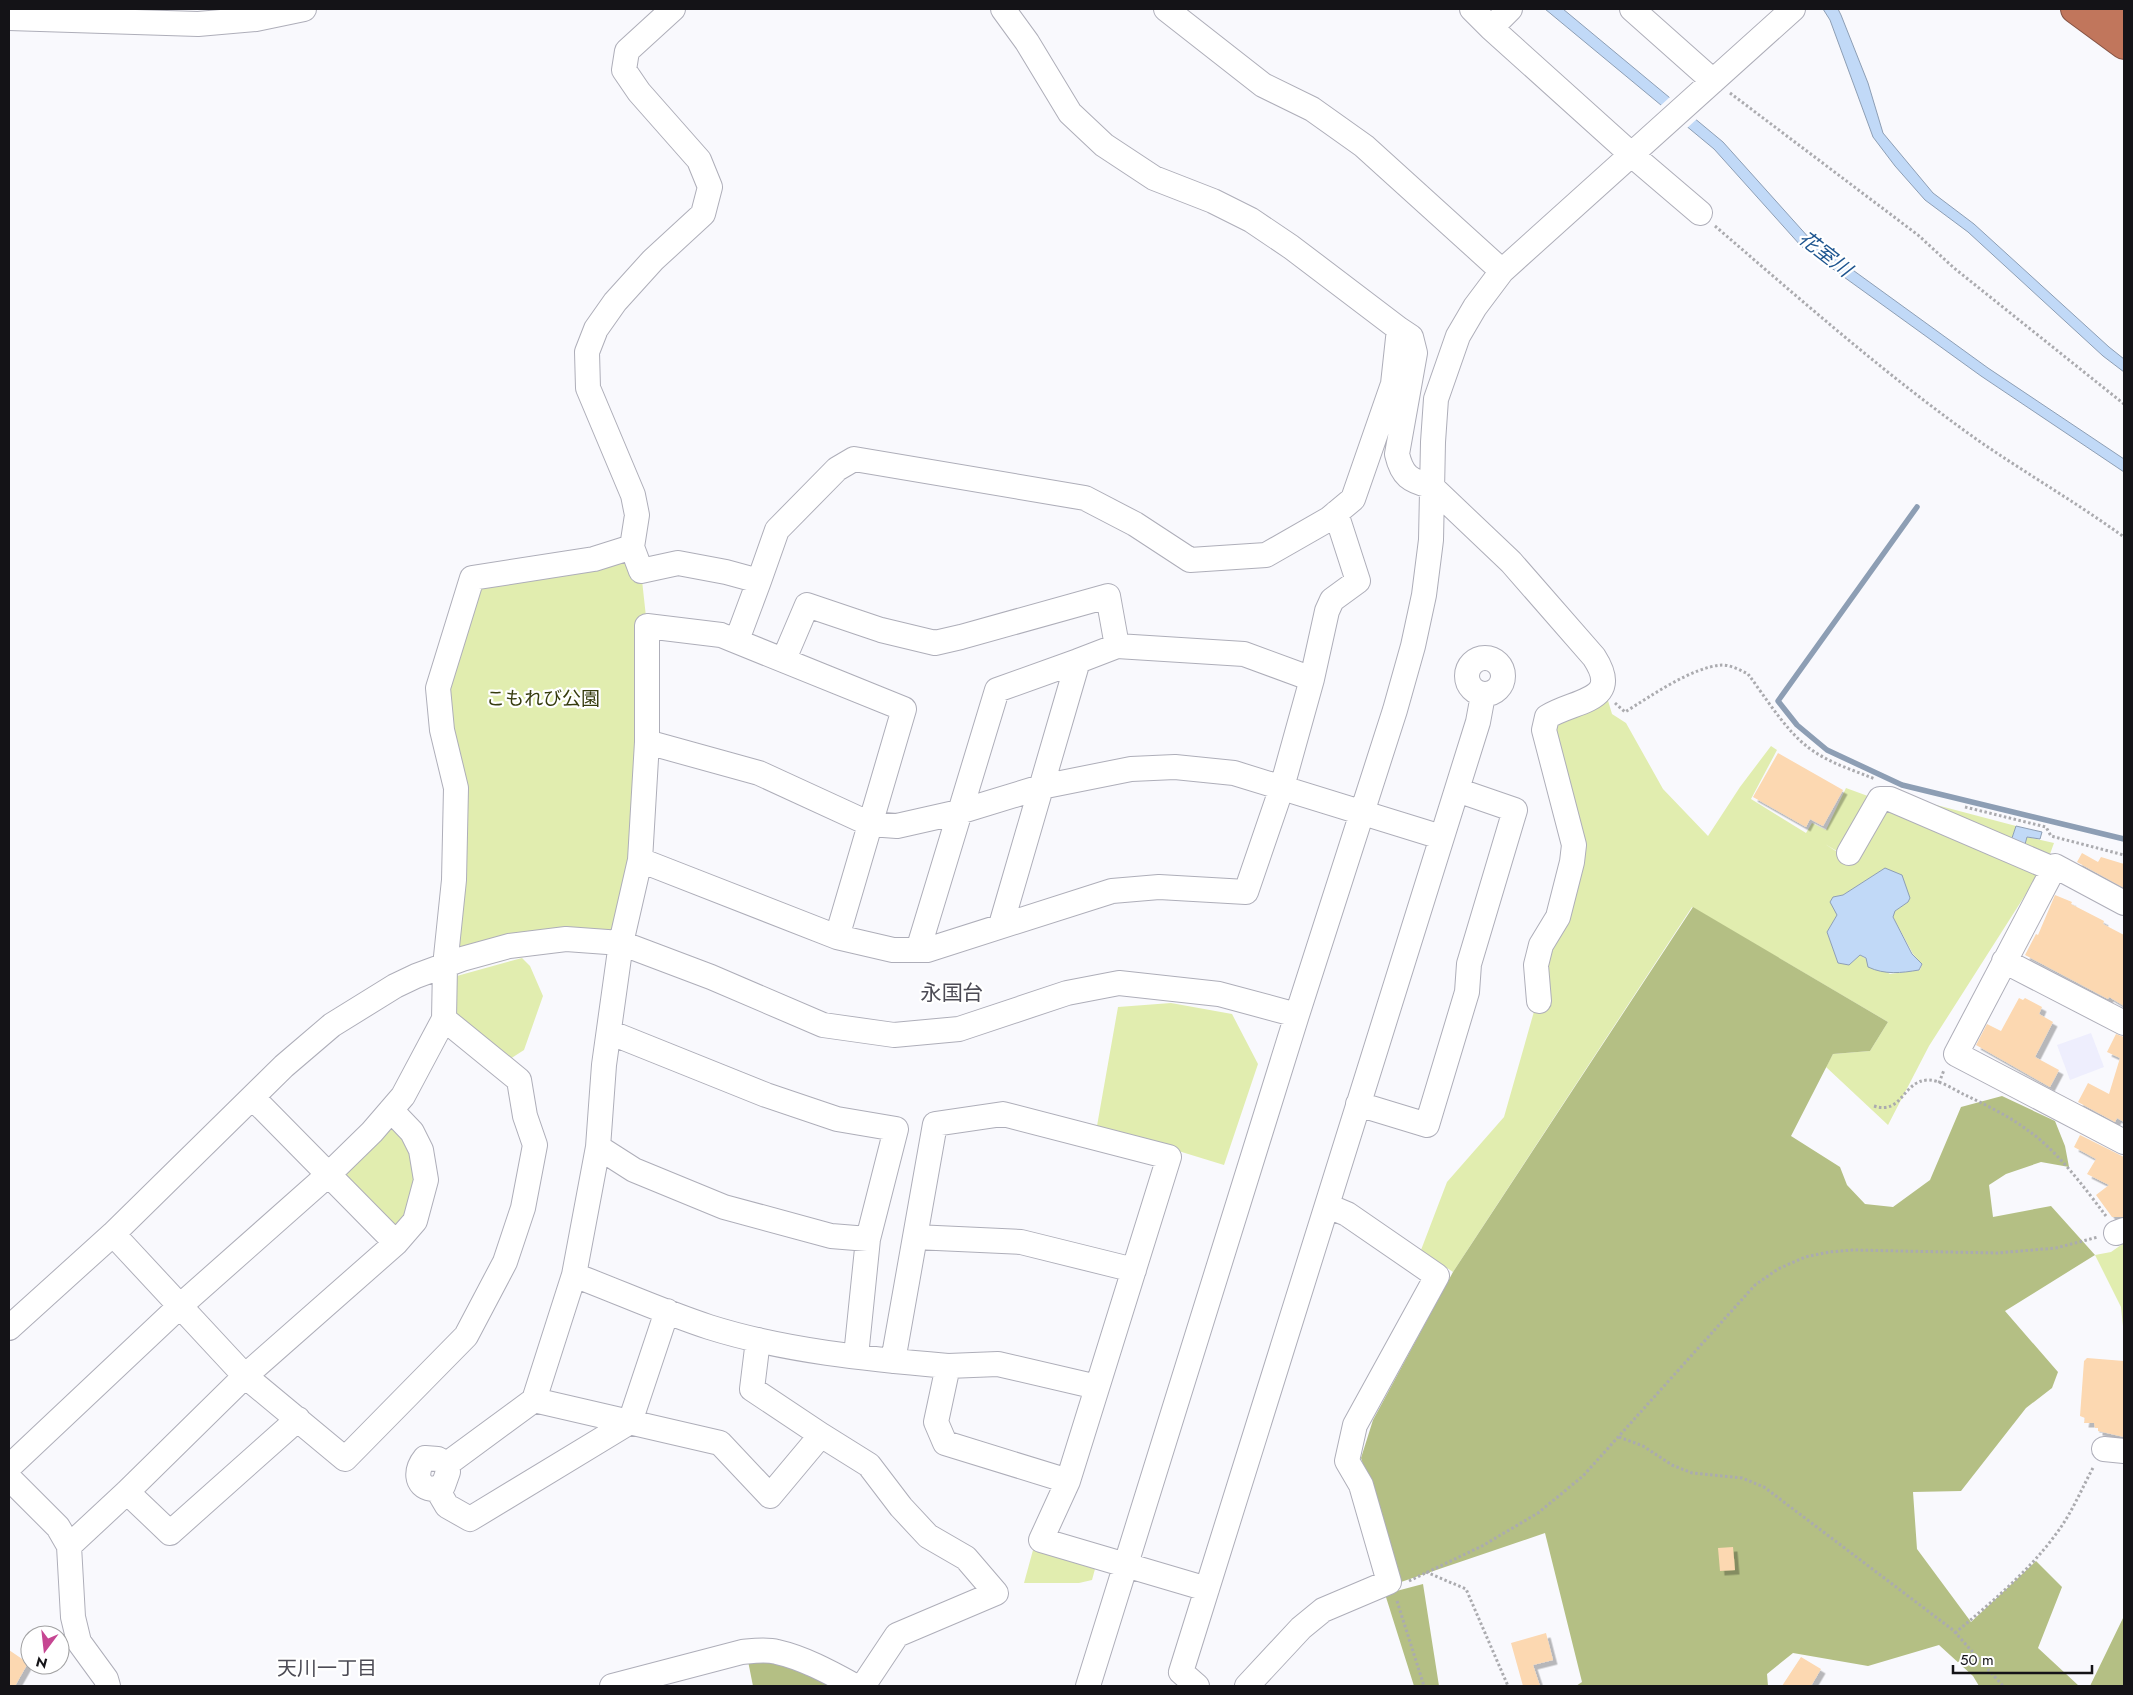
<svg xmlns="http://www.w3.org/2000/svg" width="2133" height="1695" font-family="Jost,'Noto Sans JP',sans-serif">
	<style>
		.built { fill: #eeeefd }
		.green { fill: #e1edaf; fill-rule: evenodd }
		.forest { fill: #b4bf84 }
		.water { fill: #c1d9f7; stroke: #8d9eb4 }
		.pier { fill: #f9f9fd }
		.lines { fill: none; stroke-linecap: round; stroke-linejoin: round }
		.stream { stroke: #8d9eb4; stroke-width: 5.5 }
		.building { fill: #fcd8b1; filter: url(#shadow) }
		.minor-casing { stroke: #aeaeb9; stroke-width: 26 }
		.highway-casing { stroke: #845344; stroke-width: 30 }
		.path { stroke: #ababaf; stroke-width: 3; stroke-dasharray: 2.5 2.5; stroke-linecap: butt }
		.minor { stroke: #fff; stroke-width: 24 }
		.highway { stroke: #c1765c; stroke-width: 28 }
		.labels { text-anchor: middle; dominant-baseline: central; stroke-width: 4.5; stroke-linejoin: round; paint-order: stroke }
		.park-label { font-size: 19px; fill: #363c0e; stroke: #fff }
		.water-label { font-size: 20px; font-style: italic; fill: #1f5690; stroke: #fff }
		.neighbourhood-label { font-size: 20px; fill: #4c4b55; stroke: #fff }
		.quarter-label { font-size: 21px; fill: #4c4b55; stroke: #fff }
	</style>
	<defs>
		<filter id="shadow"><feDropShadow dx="4.5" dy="4.5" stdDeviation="0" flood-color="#0004"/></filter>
	</defs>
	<rect width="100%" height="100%" fill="#f9f9fd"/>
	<!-- built -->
	<path class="built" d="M2091,1033L2104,1067L2070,1080L2057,1045Z"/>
	<!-- green -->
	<path class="green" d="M632,547L641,571L647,626V742L621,943L445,966L454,880L438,688L472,578Z
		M1604,687L1612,714L1626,723L1663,789L1708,836L1740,787L1771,746L1777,750L1751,799L1806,833L1812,823L1826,830L1846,788L1876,799L1845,856L1825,844L1851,861L1881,812L1891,808L2038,875L1929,1046L1888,1125L1826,1067L1833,1054L1870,1051L1888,1022L1692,907L1453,1272L1421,1250L1447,1182L1504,1117L1535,1008L1538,971L1577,846L1548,726ZM1885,868L1908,902L1895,911L1893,917L1913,954L1922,964L1920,970L1890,974L1860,955L1849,965L1838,963L1827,932L1837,915L1833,897L1843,895Z
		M1925,802L2016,826L2011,841Z
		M2027,837L2054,843L2050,854L2039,855L2024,848Z
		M522,958L530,966L543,996L524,1050L510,1059L450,1016L446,979Z
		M1171,1003L1232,1014L1258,1064L1224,1165L1097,1126L1118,1007Z
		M391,1110L426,1180L396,1243L329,1174Z
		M2124,1243V1336L2121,1307L2095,1255L2111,1252Z
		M1033,1550L1095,1569L1092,1580L1079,1583H1024Z"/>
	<!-- forest -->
	<path class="forest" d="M1693,907L1888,1022L1870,1051L1833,1054L1791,1136L1840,1167L1847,1185L1865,1204L1893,1207L1930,1180L1961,1107L2002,1096L2055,1121L2065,1146L2069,1167L2041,1162L2006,1174L1989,1185L1993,1217L2051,1206L2095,1255L2005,1311L2058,1372L2052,1388L2026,1408L1961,1491L1913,1492L1917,1549L1971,1622L2036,1561L2062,1587L2038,1648L2079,1686H1979L1973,1676L1939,1645L1868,1666L1793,1653L1767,1674L1768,1686H1576L1582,1682L1545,1533L1401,1582L1361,1458L1373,1420L1453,1272Z
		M1423,1584L1439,1686H1414L1385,1594Z
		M2124,1616V1686H2090Z
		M759,1655L841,1686H753L747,1656Z"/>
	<!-- water -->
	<path class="water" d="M1545,9H1563L1723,142L1810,239L1988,368L2124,459V472L1981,376L1801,246L1714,149Z
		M1823,9H1838L1841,15L1868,83L1883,133L1933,193L1974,224L2109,347L2124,359V372L2103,356L1968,232L1925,200L1895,166L1873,137L1830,20Z
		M2016,826L2042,832L2040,839L2027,837L2024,848L2011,841Z
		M1885,868L1902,875L1910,898L1908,902L1895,911L1893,917L1912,954L1922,964L1919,970C1901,973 1885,975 1868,967L1866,958L1860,955L1849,965L1838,963L1827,932L1837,915L1830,902L1833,897L1843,895Z"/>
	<!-- pier -->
	<path class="pier" d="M1671,96L1698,118L1686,129L1659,107Z"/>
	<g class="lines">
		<!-- stream -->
		<path class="stream" d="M1917,507L1778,701L1797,725L1827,750L1902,785L2124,839"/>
	</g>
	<!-- building -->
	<path class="building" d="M1778,753L1843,790L1823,826L1810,819L1806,827L1753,797Z
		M2082,853L2098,862L2101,857L2124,864V888L2077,862Z
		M2055,895L2072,902L2071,904L2104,921L2103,924L2124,935V1006L2109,997L2108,999L2025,955L2036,934L2038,935Z
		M2019,998L2023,1000L2025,998L2042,1007L2039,1014L2053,1022L2035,1057L2059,1070L2050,1087L1976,1045L1987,1024L2001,1031Z
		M2116,1034L2124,1037V1122L2117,1118L2115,1122L2078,1102L2088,1083L2109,1094L2120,1058L2107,1052Z
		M2080,1135L2124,1157V1217H2112L2096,1195L2109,1185L2087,1174L2096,1159L2074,1147Z
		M2087,1358L2124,1361V1437L2098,1431V1428H2095L2094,1423H2084L2085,1418L2080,1416L2084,1361Z
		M1733,1547L1735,1570L1720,1571L1718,1548Z
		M1546,1633L1553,1660L1533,1665L1540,1686H1523L1511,1643Z
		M9,1650L28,1663L15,1686H9Z
		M1801,1657L1821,1669L1811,1686H1782Z"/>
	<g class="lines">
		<!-- minor casing -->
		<g class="minor-casing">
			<path id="minor" d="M673,9L627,51L624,70L639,92L699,160L710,187L703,214L653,260L615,302L596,329L587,352L588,388L633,495L637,515L632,547L641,571L678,563L726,572L759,581L777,530L837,469L854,459L1085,498L1135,524L1190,560L1266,555L1329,519L1353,499L1393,384L1399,329L1291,247L1251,220L1213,201L1154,178L1104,145L1070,113L1027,42L1003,9
				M1166,9L1263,85L1312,109L1364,146L1502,271
				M1472,9L1491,28L1632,155L1700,213
				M1632,9L1713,81
				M9,18L198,24L256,19L304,9
				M1491,28L1510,9
				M1399,329L1411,337L1415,353L1397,454C1402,476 1410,481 1431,486L1511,562L1594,657C1623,702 1576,699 1547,717L1544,730L1574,845L1572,862L1558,917L1541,945L1536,965L1539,1001
				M737,640L759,581
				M1467 676a18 18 0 1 1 36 0a18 18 0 1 1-36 0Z
				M784,659L807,605L881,630L935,643L961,637L1108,596L1117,646
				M1312,679L1327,611L1332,600L1358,581L1336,513
				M647,742L759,773L870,824L897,826L959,812L1041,787L1131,769L1175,767L1234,773L1441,837
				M1849,853L1880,799H1890L2053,869
				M640,860L837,937L893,950H927L1112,891L1159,887L1246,892L1282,787L1312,679L1244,654L1117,646L1078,661L1001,925
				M2124,903L2055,866L1956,1054L2124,1142
				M837,937L904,709L721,635L647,626V742L640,860L621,943L604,1065L598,1147L574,1275L534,1400L720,1443L770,1496L821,1435L869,1465L901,1507L928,1536L966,1558L996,1593L897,1635L863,1686
				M918,950L997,690L1078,661
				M2004,961L2124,1023
				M609,1032L766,1095L837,1119L896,1129L868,1239L856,1356
				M253,1098L396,1243
				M1358,1104L1427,1125L1467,992L1469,964L1515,810L1457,790
				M598,1147L634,1170L724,1207L831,1236L868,1239
				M2116,1233L2124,1230
				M113,1234L245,1376L345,1459L466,1336L505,1262L523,1208L535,1145L525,1116L519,1080L444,1019
				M915,1237L1021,1242L1134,1270
				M574,1275C619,1292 663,1312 709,1327C785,1351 868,1359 948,1366L936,1422L945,1443L1068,1481
				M9,1328L113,1234L284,1066L332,1025L395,986L416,976L462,959L509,946L566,939L621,943L711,977L823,1025L894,1035L959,1029L1067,993L1119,983L1219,994L1297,1015
				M758,1340L752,1389L821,1435
				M893,1361L935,1124L1003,1114L1169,1157L1068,1481L1041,1540L1207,1589
				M948,1366L998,1364L1097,1387
				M2104,1449L2124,1451
				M447,1464L448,1472L443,1486L432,1489C414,1486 416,1469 425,1458L438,1459L447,1464L534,1400
				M9,1467L180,1306L329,1174L372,1132L403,1096L444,1019L445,966L454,880L456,788L442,730L438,688L472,578L594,559L632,547
				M9,1478L58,1527L69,1546L73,1617L79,1642L106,1679L108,1686
				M437,1489L447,1506L470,1519L630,1422L667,1311
				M127,1492L170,1533L298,1419
				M69,1546L127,1492L245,1376L396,1243L415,1221L426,1180L421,1150L412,1132L391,1110
				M612,1686L742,1652C753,1651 766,1649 777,1652C804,1658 831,1673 855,1686
				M1088,1686L1297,1015L1395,710L1413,646L1424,595L1431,540L1433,442L1436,399L1458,336L1475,307L1502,271L1793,9
				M1197,1686L1181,1672L1478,722L1483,695
				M1247,1686L1301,1628L1323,1610L1389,1582L1361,1485L1347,1461L1355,1425L1437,1276L1347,1214L1328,1206"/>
		</g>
		<!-- highway casing -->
		<g class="highway-casing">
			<path id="highway" d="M2075,9L2124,45
				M2114,9L2124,16"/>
		</g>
		<!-- path -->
		<path class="path" d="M1730,93L1918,235L1954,268L2124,404
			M1715,226C1801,300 1887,376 1979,441C2027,474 2077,503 2124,537
			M1615,703L1625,712C1651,696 1692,667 1722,665C1731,665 1740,670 1748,674C1766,698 1786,731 1809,748C1829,763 1853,770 1875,779
			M1965,807L2046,827L2051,836L2124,855
			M1939,1083L1944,1070
			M1874,1106C1903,1115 1902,1081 1928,1080C1940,1080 1953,1089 1963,1094C1984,1104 2007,1115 2026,1129C2056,1149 2084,1187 2106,1216
			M1619,1437L1643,1446L1672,1465L1692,1473L1742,1478L1764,1487L1953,1630L2003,1686
			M1426,1572L1466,1589L1508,1686
			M1409,1581L1482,1546L1538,1513L1583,1476L1755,1285L1778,1269L1805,1257L1829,1252L1853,1250L1997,1253L2056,1248L2098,1237
			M1397,1601L1424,1686
			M1955,1633C1993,1601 2033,1568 2061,1527C2074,1508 2083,1486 2094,1466"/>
		<!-- minor -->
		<use href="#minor" class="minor"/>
		<!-- highway -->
		<use href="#highway" class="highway"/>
	</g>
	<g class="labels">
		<!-- park labels -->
		<g class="park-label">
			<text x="543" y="698">こもれび公園</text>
		</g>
		<!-- water labels -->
		<g class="water-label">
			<text transform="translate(1825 254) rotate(38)">花室川</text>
		</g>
		<!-- neighbourhood labels -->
		<g class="neighbourhood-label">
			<text x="327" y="1668">天川一丁目</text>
		</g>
		<!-- quarter labels -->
		<g class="quarter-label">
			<text x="952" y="993">永国台</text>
		</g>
	</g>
	<!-- border -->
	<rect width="2133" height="1695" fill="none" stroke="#141317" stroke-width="20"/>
	<!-- north arrow -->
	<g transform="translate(45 1650) rotate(195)"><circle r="24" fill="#ffffff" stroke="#a1a1a2"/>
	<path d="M0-4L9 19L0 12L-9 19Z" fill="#c64692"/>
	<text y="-8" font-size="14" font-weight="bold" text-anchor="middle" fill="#141317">N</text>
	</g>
	<!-- scale -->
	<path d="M1953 1665v8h139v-8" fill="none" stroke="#141317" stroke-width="2.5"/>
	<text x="1960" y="1665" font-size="15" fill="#141317" stroke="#ffffff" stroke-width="4" paint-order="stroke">50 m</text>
</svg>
